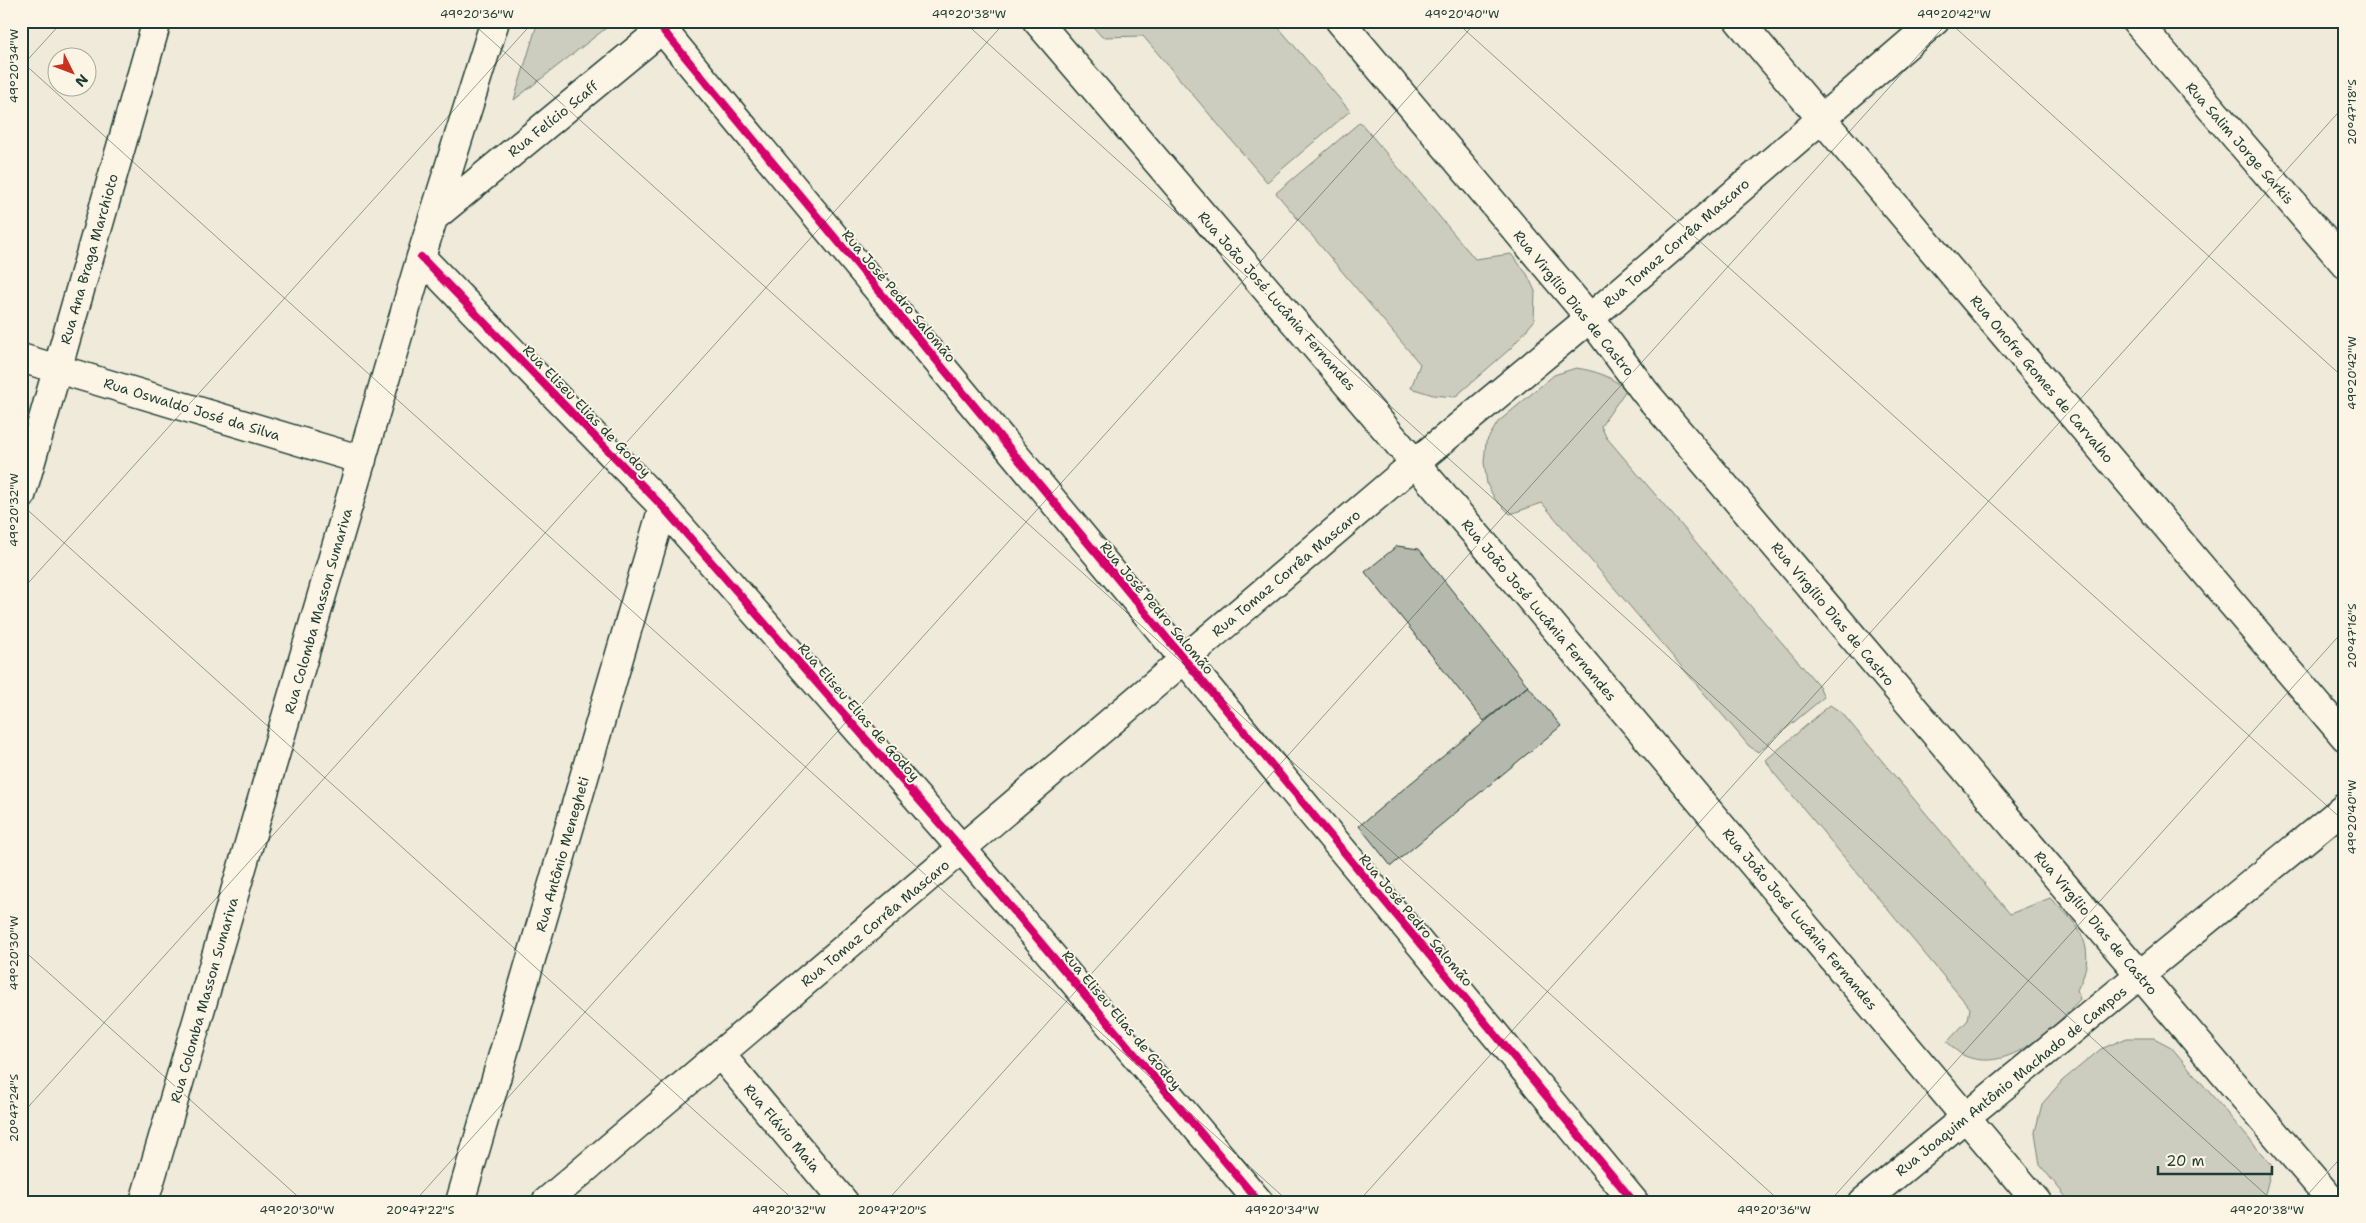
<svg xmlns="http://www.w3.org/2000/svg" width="2366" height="1223" font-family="'Shantell Sans',sans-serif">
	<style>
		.green { fill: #cccdbf; stroke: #76857a }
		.building { fill: #b5b9ad; stroke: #1f3d34 }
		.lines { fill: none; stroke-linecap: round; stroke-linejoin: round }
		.minor-casing { stroke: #1f3d34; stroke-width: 31 }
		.secondary-casing { stroke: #1f3d34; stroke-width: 31 }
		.primary-casing { stroke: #1f3d34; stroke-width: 31 }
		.minor { stroke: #fcf5e5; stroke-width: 28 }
		.secondary { stroke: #fcf5e5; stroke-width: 28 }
		.primary { stroke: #fcf5e5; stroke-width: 28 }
		.cycleway-casing { stroke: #fcf5e5; stroke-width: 11 }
		.cycleway { stroke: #d6006c; stroke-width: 8 }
		.ticks { fill: none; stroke: #1f3d34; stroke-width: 1; stroke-opacity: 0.45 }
		.labels { text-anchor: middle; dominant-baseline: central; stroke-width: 4; stroke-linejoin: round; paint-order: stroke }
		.street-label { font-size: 14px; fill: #1f3d34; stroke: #fcf5e5 }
		.neatline { fill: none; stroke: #1f3d34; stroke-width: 2 }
		.ticks-label { font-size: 12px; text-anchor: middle; fill: #1f3d34 }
	</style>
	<rect width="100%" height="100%" fill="#efeada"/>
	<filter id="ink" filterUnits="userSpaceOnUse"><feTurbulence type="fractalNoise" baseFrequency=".02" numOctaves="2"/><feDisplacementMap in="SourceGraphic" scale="10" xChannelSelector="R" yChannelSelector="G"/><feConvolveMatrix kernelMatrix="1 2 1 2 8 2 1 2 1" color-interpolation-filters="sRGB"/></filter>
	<g filter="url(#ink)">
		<!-- green -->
		<path class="green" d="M538,21H615L514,100Z
			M1088,21H1273L1350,111L1267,182L1143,36L1102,37Z
			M1360,122L1475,259L1511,254L1527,274L1535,291L1534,321L1511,348L1455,397L1433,395L1411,388L1420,364L1276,193Z
			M1576,368C1596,371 1611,376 1626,390L1601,426L1606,437L1819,686L1824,697L1758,752L1749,746L1542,503L1510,514L1495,499L1487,484L1484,462L1486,442L1498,422L1554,375Z
			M1830,705L1842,713L2010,914L2050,898C2081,926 2099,949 2077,990L2080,999C2054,1028 2009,1074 1965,1056C1959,1054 1952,1046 1947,1042L1968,1020L1970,1008L1773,772L1766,760Z
			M2127,1038H2154L2171,1047L2272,1166L2263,1202H2070L2040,1165L2035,1132L2042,1104L2062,1081L2101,1049Z"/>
		<!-- building -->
		<path class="building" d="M1397,546L1419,549L1528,686L1484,721L1365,572Z
			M1528,686L1561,726L1391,866L1359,826Z"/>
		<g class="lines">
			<!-- minor casing -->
			<g class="minor-casing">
				<path id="minor" d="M1739,21L2345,737
					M2136,21L2345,264
					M662,29L1634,1202
					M433,218L672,21
					M421,257L663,507L962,849L1259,1202
					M21,358L362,460
					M21,496L157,21
					M720,1054L844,1202
					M144,1202L421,257L495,21
					M460,1202L663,507
					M546,1202L1415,463
					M1863,1202L1967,1116"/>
			</g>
			<!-- secondary casing -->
			<g class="secondary-casing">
				<path id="secondary" d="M1415,463L1590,318L1935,21
					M1967,1116L2345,807"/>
			</g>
			<!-- primary casing -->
			<g class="primary-casing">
				<path id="primary" d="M1037,21L1485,545L2037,1202
					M1340,21L1590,318L1645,392L2333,1202"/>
			</g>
			<!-- minor -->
			<use href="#minor" class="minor"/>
			<!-- secondary -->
			<use href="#secondary" class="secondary"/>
			<!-- primary -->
			<use href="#primary" class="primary"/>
			<!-- cycleway casing -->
			<g class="cycleway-casing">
				<path id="cycleway" d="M662,29L1634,1202
					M421,257L663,507L962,849L1259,1202"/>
			</g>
			<!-- cycleway -->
			<use href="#cycleway" class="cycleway"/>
		</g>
	</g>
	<!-- ticks -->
	<path class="ticks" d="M470,21L1781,1202M963,21L2274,1202M1455,21L2345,822M1948,21L2345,379M21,61L1289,1202M21,67L63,21M21,504L796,1202M21,591L534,21M21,948L304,1202M21,1115L1006,21M414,1202L1477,21M886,1202L1949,21M1358,1202L2345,105M1829,1202L2345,629M2301,1202L2345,1153"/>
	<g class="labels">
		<!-- street labels -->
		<g class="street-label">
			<text transform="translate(553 119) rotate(-39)">Rua Felício Scaff</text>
			<text transform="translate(2240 143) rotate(49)">Rua Salim Jorge Sarkis</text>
			<text transform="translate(1676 243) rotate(-41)">Rua Tomaz Corrêa Mascaro</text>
			<text transform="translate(89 259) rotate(-74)">Rua Ana Braga Marchioto</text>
			<text transform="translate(899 296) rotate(50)">Rua José Pedro Salomão</text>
			<text transform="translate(1277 301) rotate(49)">Rua João José Lucânia Fernandes</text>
			<text transform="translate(1574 303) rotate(51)">Rua Virgílio Dias de Castro</text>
			<text transform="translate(2042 379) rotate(50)">Rua Onofre Gomes de Carvalho</text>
			<text transform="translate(192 409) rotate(17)">Rua Oswaldo José da Silva</text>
			<text transform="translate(587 411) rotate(46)">Rua Eliseu Elias de Godoy</text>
			<text transform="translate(1286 573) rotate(-40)">Rua Tomaz Corrêa Mascaro</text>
			<text transform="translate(1157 608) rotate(50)">Rua José Pedro Salomão</text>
			<text transform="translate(1539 610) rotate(50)">Rua João José Lucânia Fernandes</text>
			<text transform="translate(318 611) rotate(-74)">Rua Colomba Masson Sumariva</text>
			<text transform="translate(1833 614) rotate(50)">Rua Virgílio Dias de Castro</text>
			<text transform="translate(859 712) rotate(49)">Rua Eliseu Elias de Godoy</text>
			<text transform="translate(562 854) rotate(-74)">Rua Antônio Menegheti</text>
			<text transform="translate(1800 919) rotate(50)">Rua João José Lucânia Fernandes</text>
			<text transform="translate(1416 920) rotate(50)">Rua José Pedro Salomão</text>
			<text transform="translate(875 923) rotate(-40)">Rua Tomaz Corrêa Mascaro</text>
			<text transform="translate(2096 923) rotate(50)">Rua Virgílio Dias de Castro</text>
			<text transform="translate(204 1000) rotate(-74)">Rua Colomba Masson Sumariva</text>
			<text transform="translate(1122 1020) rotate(50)">Rua Eliseu Elias de Godoy</text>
			<text transform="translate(2011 1081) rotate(-39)">Rua Joaquim Antônio Machado de Campos</text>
			<text transform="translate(782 1128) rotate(50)">Rua Flávio Maia</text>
		</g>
	</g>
	<!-- margin -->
	<rect width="2366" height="1223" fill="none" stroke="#fcf5e5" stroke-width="55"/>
	<!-- north arrow -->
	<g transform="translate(72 72) rotate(132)"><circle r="24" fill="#fcf5e5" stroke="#a4ab9e"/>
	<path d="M0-4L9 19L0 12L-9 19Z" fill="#c8321e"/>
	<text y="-8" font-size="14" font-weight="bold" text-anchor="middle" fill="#1f3d34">N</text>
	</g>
	<!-- scale -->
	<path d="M2158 1166v8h114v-8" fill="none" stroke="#1f3d34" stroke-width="2.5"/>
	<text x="2166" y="1166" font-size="15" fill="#1f3d34" stroke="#fcf5e5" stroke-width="4" paint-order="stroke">20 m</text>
	<rect x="28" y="28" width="2310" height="1168" class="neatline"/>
	<g class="ticks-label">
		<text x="477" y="18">49°20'36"W</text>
		<text x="969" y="18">49°20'38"W</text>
		<text x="1462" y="18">49°20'40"W</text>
		<text x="1954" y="18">49°20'42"W</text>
		<text transform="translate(14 66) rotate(-90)" y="4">49°20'34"W</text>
		<text transform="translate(2352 112) rotate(-90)" y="4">20°47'18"S</text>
		<text transform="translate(2352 373) rotate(-90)" y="4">49°20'42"W</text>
		<text transform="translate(14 510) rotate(-90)" y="4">49°20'32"W</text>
		<text transform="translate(2352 636) rotate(-90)" y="4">20°47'16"S</text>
		<text transform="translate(2352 817) rotate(-90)" y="4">49°20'40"W</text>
		<text transform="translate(14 953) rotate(-90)" y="4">49°20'30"W</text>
		<text transform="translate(14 1108) rotate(-90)" y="4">20°47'24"S</text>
		<text x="297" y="1214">49°20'30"W</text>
		<text x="420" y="1214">20°47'22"S</text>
		<text x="789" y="1214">49°20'32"W</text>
		<text x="892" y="1214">20°47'20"S</text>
		<text x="1282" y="1214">49°20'34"W</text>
		<text x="1774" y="1214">49°20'36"W</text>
		<text x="2267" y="1214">49°20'38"W</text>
	</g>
</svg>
